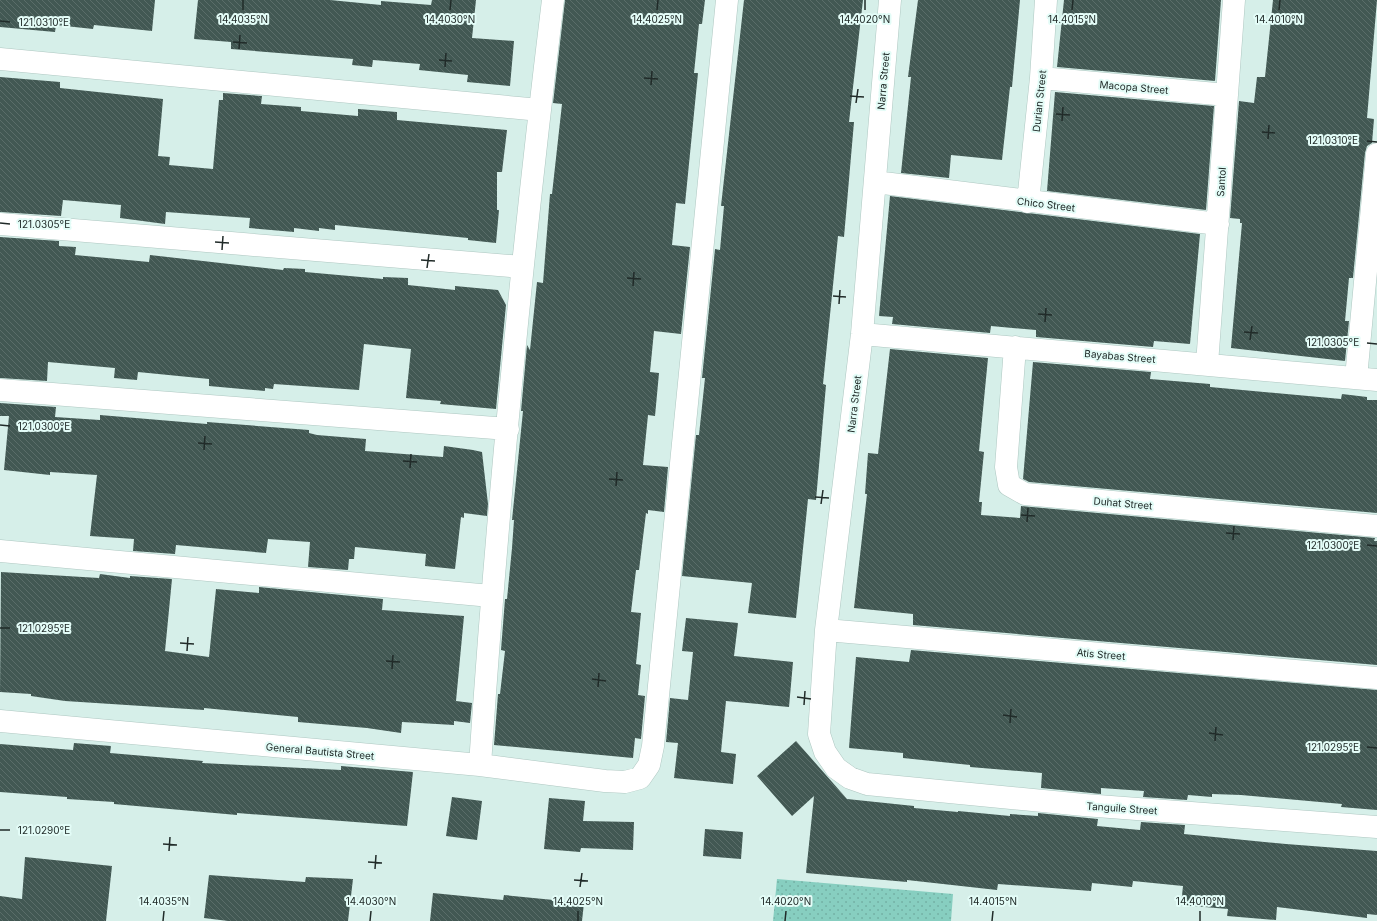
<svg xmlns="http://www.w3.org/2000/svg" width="1377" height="921" font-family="Inter,sans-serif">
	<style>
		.grass { fill: url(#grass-dots) }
		.building { fill: url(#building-back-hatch) }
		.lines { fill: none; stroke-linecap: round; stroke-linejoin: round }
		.street-casing { stroke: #aec7c1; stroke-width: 23 }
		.street { stroke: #fff; stroke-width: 22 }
		.ticks { fill: none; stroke: #212b29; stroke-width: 1.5 }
		.labels { text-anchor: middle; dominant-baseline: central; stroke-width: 4; stroke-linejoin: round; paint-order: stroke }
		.street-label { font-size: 10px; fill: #212b29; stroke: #e3fcf7 }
		.ticks-label { font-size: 10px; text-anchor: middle; fill: #212b29; stroke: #e3fcf7; stroke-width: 4; stroke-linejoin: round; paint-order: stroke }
	</style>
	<defs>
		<pattern id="grass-dots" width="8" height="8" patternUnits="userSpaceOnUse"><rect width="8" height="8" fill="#87cec0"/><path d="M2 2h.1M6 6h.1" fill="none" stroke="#74b1a5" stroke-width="1.8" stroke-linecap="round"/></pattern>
		<pattern id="building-back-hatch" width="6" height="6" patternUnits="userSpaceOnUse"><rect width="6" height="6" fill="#425853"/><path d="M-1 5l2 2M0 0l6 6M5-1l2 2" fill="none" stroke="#5a6d69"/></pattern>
	</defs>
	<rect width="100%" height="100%" fill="#d6efe9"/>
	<!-- grass -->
	<path class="grass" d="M777,879L953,894L951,921H773Z"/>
	<!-- building -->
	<path class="building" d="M0,0H155L152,31L94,25L93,29L56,25L55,32L0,27Z
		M198,0H330L381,5V1L431,5L432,0H476L472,38L514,41L510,86L467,82L468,75L419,70L420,64L373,60L372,67L352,65L353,59L231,49V42L194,39Z
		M565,0H705L702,24H699L694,73H698L685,204L676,203L672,245L690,247L681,334L654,331L650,372L659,373L655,416L648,415L643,465L668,467L664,512L648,510V514L646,513L639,570H636L631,612L641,613L636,664L641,665L638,695L645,696L641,739L635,738L633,758L494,745L497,707L498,694H500L505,651L501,650L505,599H507L512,548L514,520H512L523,411H521L527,345L530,350L537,282L543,283L550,194H552L562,104L553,103Z
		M744,0H863L849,122H854L844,237L838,236L823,384L826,385L816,500L808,499L796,618L748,613L752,583L682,576L696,435H699L705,378H702L715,249L720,250L724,206H721Z
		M918,0H1020L1012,87H1010L1002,160L951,155L949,178L901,173L911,77H908Z
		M1064,0H1221L1215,81L1057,67Z
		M1273,0H1377L1367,118L1374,119L1372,143L1367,146L1365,153L1353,278H1349L1345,321H1349L1345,361L1231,348L1242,223H1240V219L1230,218L1239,101L1254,103L1257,77H1265Z
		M0,77L60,82V88L163,99L158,156L170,157L169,165L213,169L219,100H223V93L262,96L261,104L301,107V111L358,116V109L397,112V120L507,130L502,172H497V210H499L496,243L468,240V238L335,225V230L319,228V231L294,228V232L249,228L250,218L166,212L165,224L120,218L121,205L63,200L61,216L0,212Z
		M1055,92L1214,106L1206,210L1047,191Z
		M890,196L1200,234L1190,344L1154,341L1153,347L1036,337V330L991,326L990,333L892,324L893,317L879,316Z
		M0,237L59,241V246L76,247L75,255L149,262L150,255L283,270L284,268L305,269V272L383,279V277L408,278V285L455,290V286L498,290L506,305L496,409L440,404L441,401L406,398L411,349L364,344L359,390L274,384L273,389L265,388V391L209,386V379L138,372L137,380L114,378L115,368L48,362L47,381L0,378Z
		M890,349L988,358L979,451L984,452L979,502H982L981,515L1020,518L1021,506L1375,538L1374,541H1377V665L913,625V614L854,608L867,494H865L868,453L878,454Z
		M1033,362L1151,372L1150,379L1210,384V387L1341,399L1342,394L1367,397V400H1377V513L1029,482L1023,479Z
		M0,403L56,407L55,417L100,420V415L207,424V422L309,430V433L317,435L366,439L365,451L443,457L444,446L473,450L482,452L488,504L487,516L464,513V518L461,517L455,569L425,566L426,554L355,547L354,559H349L348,570L308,567L310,542L268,539L266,553L176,545L175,554L133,551L134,539L90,536L97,475L50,472V475L4,470L9,416H0Z
		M1,572L99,578L100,574L130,578V576L172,579L165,651L209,657L216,589L259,593V587L383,599L382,610L464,616L456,701L472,703L470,723L454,721V725L402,722L401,733L367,728L298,722V717L204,708V710L65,701L31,696V694L0,692Z
		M686,618L738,623L734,656L793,662L789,707L726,701L721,752L736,754L733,784L674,778L678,743L666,742L670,698L688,700L693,652L682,651Z
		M911,650L1377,690V810L1341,807L1342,804L1241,795L1212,794V797L1188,795L1187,800L1143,797L1144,791L1101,788V794L1041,788L1042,773L970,767V765L903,758V753L849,748L856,657L909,662Z
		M796,741L847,799L914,806V808L958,812V811L1010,816V814L1038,816V813L1098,819L1097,826L1140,830L1141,822L1185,825L1184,834L1286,844L1377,851V915L1367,914V918L1277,907L1276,920L1227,916L1228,909L1181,905L1183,886L1133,881L1132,887L1092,883L1091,891L998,884L997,890L907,880V882L806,873L814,796L792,816L757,776Z
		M74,743L111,746L110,753L203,761L202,763L341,770V766L413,772L407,826L237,813V815L114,804V802L67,799V797L0,792V744L73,750Z
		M452,797L482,801L477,840L446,836Z
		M549,798L585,801L583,821L634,822L633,850L581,848L580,852L544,849Z
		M705,829L743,832L741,859L703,856Z
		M25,857L112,866L106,921H0V896L22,899Z
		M209,875L305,882L306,877L353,879L348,921H228L204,918Z
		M433,893L503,900L504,895L584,903L582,921H430Z"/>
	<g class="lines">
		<!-- street casing -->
		<g class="street-casing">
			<path id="street" d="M890,0L862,334L826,630L819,734L825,752L836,768L850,778L867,784L1084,805L1377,827
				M0,59L540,110
				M1041,78L1227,95
				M875,182L1218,224
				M1028,202L1041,78L1046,0
				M0,224L522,267
				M862,334L1377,380
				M1015,347L1006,467L1009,485L1025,494L1377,526
				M1207,364L1234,0
				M1356,378L1377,154
				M0,390L508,429
				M0,551L491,596
				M826,630L1377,678
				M0,721L480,765L605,781L625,782L640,778L649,765L653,746L727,0
				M480,765C497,509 522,254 553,0"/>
		</g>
		<!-- street -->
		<use href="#street" class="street"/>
	</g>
	<!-- ticks -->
	<path class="ticks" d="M243,10V0M450,10L451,0M657,10L658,0M865,10V0M1072,10L1073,0M1279,10L1280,0M0,21L10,22M233,42L247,43M239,49L240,35M439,60L452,61M445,67L446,53M644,78L658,79M651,85L652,71M850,96L864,97M856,103L858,89M1056,114L1070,115M1062,121L1063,107M1262,132L1275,133M1268,139L1269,125M1367,141L1377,142M0,223L10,224M215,242L229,243M222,250L223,236M421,260L435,261M427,268L429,254M627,278L641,279M633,286L634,272M833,296L846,297M839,304L840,290M1038,314L1052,315M1045,322L1046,308M1244,332L1258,333M1250,340L1252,326M1367,343L1377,344M0,425L10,426M198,443L212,444M204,450L205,436M403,461L417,462M410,468L411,454M609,479L623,480M616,486L617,472M815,497L829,498M821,504L823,490M1021,515L1035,516M1027,522L1028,508M1226,533L1240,534M1233,540L1234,526M1367,545L1377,546M0,628H10M180,643L194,644M187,651L188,637M386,661L400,662M392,669L393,655M592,679L606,681M598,687L599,673M797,697L811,699M804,705L805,691M1003,715L1017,717M1010,723L1011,709M1209,733L1223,735M1215,741L1216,727M1367,747L1377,748M0,830H10M163,844L177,845M169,851L170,837M368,862L382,863M375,869L376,855M574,880L588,881M580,887L582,873M163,921L164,911M370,921L371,911M578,921V911M785,921L786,911M992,921L993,911M1200,921V911"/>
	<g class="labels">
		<!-- street labels -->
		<g class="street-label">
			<text transform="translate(883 81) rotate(-85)">Narra Street</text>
			<text transform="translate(1134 87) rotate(5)">Macopa Street</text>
			<text transform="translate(1039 101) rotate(-84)">Durian Street</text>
			<text transform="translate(1221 182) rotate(-86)">Santol</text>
			<text transform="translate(1046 204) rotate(7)">Chico Street</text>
			<text transform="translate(1120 356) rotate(5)">Bayabas Street</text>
			<text transform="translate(854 404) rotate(-83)">Narra Street</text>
			<text transform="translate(1123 503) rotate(5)">Duhat Street</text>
			<text transform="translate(1101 654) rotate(5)">Atis Street</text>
			<text transform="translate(320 751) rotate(5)">General Bautista Street</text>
			<text transform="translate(1122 808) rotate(4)">Tanguile Street</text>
		</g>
	</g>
	<g class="ticks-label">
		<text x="243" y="23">14.4035°N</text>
		<text x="450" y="23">14.4030°N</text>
		<text x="865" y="23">14.4020°N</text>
		<text x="1072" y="23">14.4015°N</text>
		<text x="657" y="23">14.4025°N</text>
		<text x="1279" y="23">14.4010°N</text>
		<text x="44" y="26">121.0310°E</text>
		<text x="1333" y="144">121.0310°E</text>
		<text x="44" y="228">121.0305°E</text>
		<text x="1333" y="346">121.0305°E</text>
		<text x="44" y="430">121.0300°E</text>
		<text x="1333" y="549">121.0300°E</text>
		<text x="44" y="632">121.0295°E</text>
		<text x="1333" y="751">121.0295°E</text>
		<text x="44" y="834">121.0290°E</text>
		<text x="164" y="905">14.4035°N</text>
		<text x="371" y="905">14.4030°N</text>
		<text x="578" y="905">14.4025°N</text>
		<text x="786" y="905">14.4020°N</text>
		<text x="993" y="905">14.4015°N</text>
		<text x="1200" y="905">14.4010°N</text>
	</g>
</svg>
